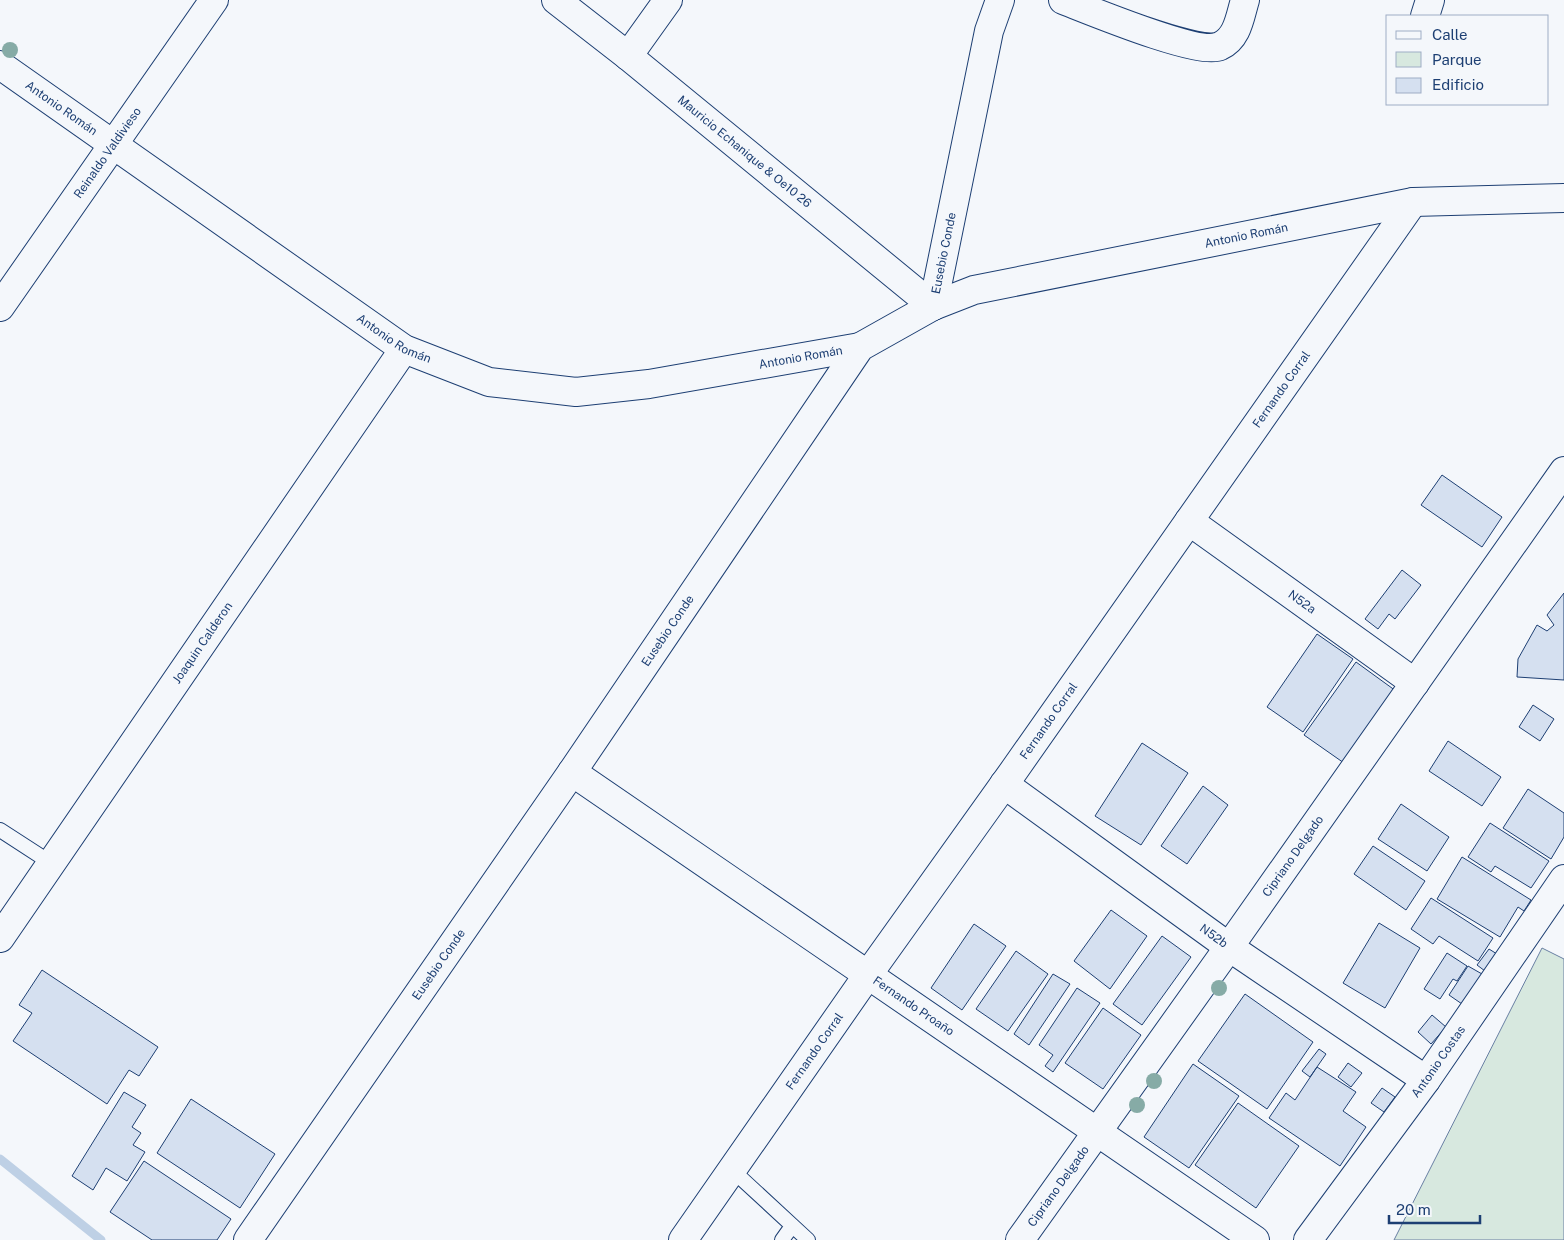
<svg xmlns="http://www.w3.org/2000/svg" width="1564" height="1240" font-family="'Public Sans',sans-serif">
	<style>
		.green { fill: #d7e8df; stroke: #687fa3 }
		.lines { fill: none; stroke-linecap: round; stroke-linejoin: round }
		.stream { stroke: #bed0e5; stroke-width: 9 }
		.building { fill: #d5e0f0; stroke: #1d3f73 }
		.service-casing { stroke: #1d3f73; stroke-width: 16 }
		.minor-casing { stroke: #1d3f73; stroke-width: 30 }
		.service { stroke: #f4f7fb; stroke-width: 14 }
		.minor { stroke: #f4f7fb; stroke-width: 28 }
		.tree { fill: #86aba6 }
		.labels { text-anchor: middle; dominant-baseline: central; stroke-width: 4; stroke-linejoin: round; paint-order: stroke }
		.street-label { font-size: 12px; fill: #1d3f73; stroke: #f4f7fb }
	</style>
	<rect width="100%" height="100%" fill="#f4f7fb"/>
	<!-- green -->
	<path class="green" d="M1542,948L1564,959V1240H1394Z"/>
	<g class="lines">
		<!-- stream -->
		<path class="stream" d="M0,1159L101,1240"/>
	</g>
	<!-- building -->
	<path class="building" d="M1442,475L1502,517L1482,547L1421,505Z
		M1402,570L1421,585L1395,619L1389,614L1378,629L1365,619Z
		M1564,593V680L1517,677L1518,659L1537,625L1547,631L1554,625L1547,615Z
		M1317,634L1353,659L1303,732L1267,707Z
		M1356,662L1396,691L1344,763L1304,735Z
		M1533,705L1554,719L1540,741L1519,727Z
		M1448,741L1501,777L1482,806L1429,771Z
		M1142,743L1188,773L1141,845L1095,816Z
		M1203,786L1228,805L1187,864L1161,846Z
		M1528,789L1564,813V837L1551,859L1503,828Z
		M1401,804L1449,837L1427,871L1378,839Z
		M1490,823L1549,861L1531,888L1495,866L1491,872L1468,857Z
		M1373,846L1425,881L1406,910L1354,874Z
		M1462,857L1531,900L1524,911L1518,907L1500,937L1437,899Z
		M1431,898L1493,938L1478,961L1439,936L1433,944L1411,929Z
		M1111,910L1147,936L1110,989L1074,961Z
		M1379,923L1420,948L1385,1008L1343,983Z
		M974,924L1006,946L962,1010L931,988Z
		M1162,936L1191,957L1142,1025L1113,1004Z
		M1489,949L1497,954L1485,971L1477,965Z
		M1016,951L1048,974L1008,1031L976,1009Z
		M1447,953L1467,966L1457,981L1453,979L1440,999L1424,989Z
		M1468,966L1482,974L1462,1004L1449,995Z
		M42,970L158,1047L139,1076L129,1070L107,1104L13,1041L32,1013L19,1005Z
		M1053,974L1070,984L1029,1045L1014,1034Z
		M1077,988L1100,1003L1053,1072L1045,1066L1053,1055L1039,1045Z
		M1245,994L1313,1042L1267,1109L1198,1061Z
		M1103,1008L1141,1035L1103,1089L1065,1063Z
		M1432,1015L1446,1027L1431,1044L1418,1032Z
		M1319,1049L1326,1054L1310,1077L1302,1071Z
		M1348,1063L1362,1073L1351,1087L1338,1077Z
		M1193,1064L1239,1096L1189,1168L1144,1137Z
		M1317,1067L1356,1092L1343,1111L1366,1127L1340,1166L1269,1118L1286,1093L1295,1100Z
		M1382,1088L1395,1097L1384,1112L1371,1103Z
		M124,1092L146,1105L132,1127L141,1133L133,1145L145,1152L127,1181L106,1168L93,1190L72,1176Z
		M191,1099L275,1154L240,1208L157,1153Z
		M1238,1103L1299,1146L1256,1208L1195,1165Z
		M144,1161L231,1219L217,1240H152L110,1212Z"/>
	<g class="lines">
		<!-- service casing -->
		<g class="service-casing">
			<path id="service" d="M0,830L51,863
				M731,1171L742,1179L808,1240
				M782,1240L792,1226"/>
		</g>
		<!-- minor casing -->
		<g class="minor-casing">
			<g id="minor">
				<path id="s1" d="M556,0L628,56L933,306"/>
				<path d="M1063,0C1089,10 1199,56 1220,46C1238,38 1240,16 1245,0"/>
				<path d="M1425,16L1430,0"/>
				<path d="M628,56L668,0"/>
				<path id="s2" d="M0,65L404,349L489,382L576,392L649,384L860,347"/>
				<path id="s3" d="M933,306L989,31L1000,0"/>
				<path id="s4" d="M0,307L214,0"/>
				<path id="s5" d="M1189,521L1415,683"/>
				<path id="s6" d="M572,772L1255,1240"/>
				<path id="s7" d="M1004,784L1229,947L1426,1080"/>
				<path id="s8" d="M0,938L404,349"/>
				<path id="s9" d="M248,1240L572,772L860,347L933,306L974,290L1413,202L1564,198"/>
				<path id="s10" d="M683,1240L867,976L1015,769L1413,202"/>
				<path id="s11" d="M1020,1240L1229,947L1564,471"/>
				<path id="s12" d="M1308,1240L1426,1080L1564,879"/>
			</g>
		</g>
		<!-- service -->
		<use href="#service" class="service"/>
		<!-- minor -->
		<use href="#minor" class="minor"/>
	</g>
	<!-- trees -->
	<g class="tree">
		<circle cx="10" cy="50" r="8"/>
		<circle cx="1219" cy="988" r="8"/>
		<circle cx="1154" cy="1081" r="8"/>
		<circle cx="1137" cy="1105" r="8"/>
	</g>
	<g class="labels">
		<!-- street labels -->
		<g class="street-label">
			<text stroke="none"><textPath href="#s2" startOffset="75">Antonio Román</textPath></text>
			<text stroke="none"><textPath href="#s1" startOffset="242">Mauricio Echanique &amp; Oe10 26</textPath></text>
			<text stroke="none"><textPath href="#s4" startOffset="188">Reinaldo Valdivieso</textPath></text>
			<text stroke="none"><textPath href="#s9" startOffset="1488">Antonio Román</textPath></text>
			<text stroke="none"><textPath href="#s3" startOffset="54">Eusebio Conde</textPath></text>
			<text stroke="none"><textPath href="#s2" startOffset="480">Antonio Román</textPath></text>
			<text stroke="none"><textPath href="#s2" startOffset="900">Antonio Román</textPath></text>
			<text stroke="none"><textPath href="#s10" startOffset="1040">Fernando Corral</textPath></text>
			<text stroke="none"><textPath href="#s5" startOffset="139">N52a</textPath></text>
			<text stroke="none"><textPath href="#s9" startOffset="740">Eusebio Conde</textPath></text>
			<text stroke="none"><textPath href="#s8" startOffset="358">Joaquin Calderon</textPath></text>
			<text stroke="none"><textPath href="#s10" startOffset="635">Fernando Corral</textPath></text>
			<text stroke="none"><textPath href="#s11" startOffset="471">Cipriano Delgado</textPath></text>
			<text stroke="none"><textPath href="#s7" startOffset="259">N52b</textPath></text>
			<text stroke="none"><textPath href="#s9" startOffset="335">Eusebio Conde</textPath></text>
			<text stroke="none"><textPath href="#s6" startOffset="414">Fernando Proaño</textPath></text>
			<text stroke="none"><textPath href="#s10" startOffset="230">Fernando Corral</textPath></text>
			<text stroke="none"><textPath href="#s12" startOffset="221">Antonio Costas</textPath></text>
			<text stroke="none"><textPath href="#s11" startOffset="66">Cipriano Delgado</textPath></text>
		</g>
	</g>
	<!-- legend -->
	<rect x="1386" y="15" width="162" height="90" fill="#f4f7fb" stroke="#9eadc5"/>
	<rect x="1396" y="31" width="25" height="8" fill="#f4f7fb" stroke="#9eadc5"/>
	<text x="1432" y="40" font-size="15" fill="#1d3f73">Calle</text>
	<rect x="1396" y="52" width="25" height="15" fill="#d7e8df" stroke="#9eadc5"/>
	<text x="1432" y="65" font-size="15" fill="#1d3f73">Parque</text>
	<rect x="1396" y="78" width="25" height="15" fill="#d5e0f0" stroke="#9eadc5"/>
	<text x="1432" y="90" font-size="15" fill="#1d3f73">Edificio</text>
	<!-- scale -->
	<path d="M1389 1215v8h91v-8" fill="none" stroke="#1d3f73" stroke-width="2.5"/>
	<text x="1396" y="1215" font-size="15" fill="#1d3f73" stroke="#f4f7fb" stroke-width="4" paint-order="stroke">20 m</text>
</svg>
